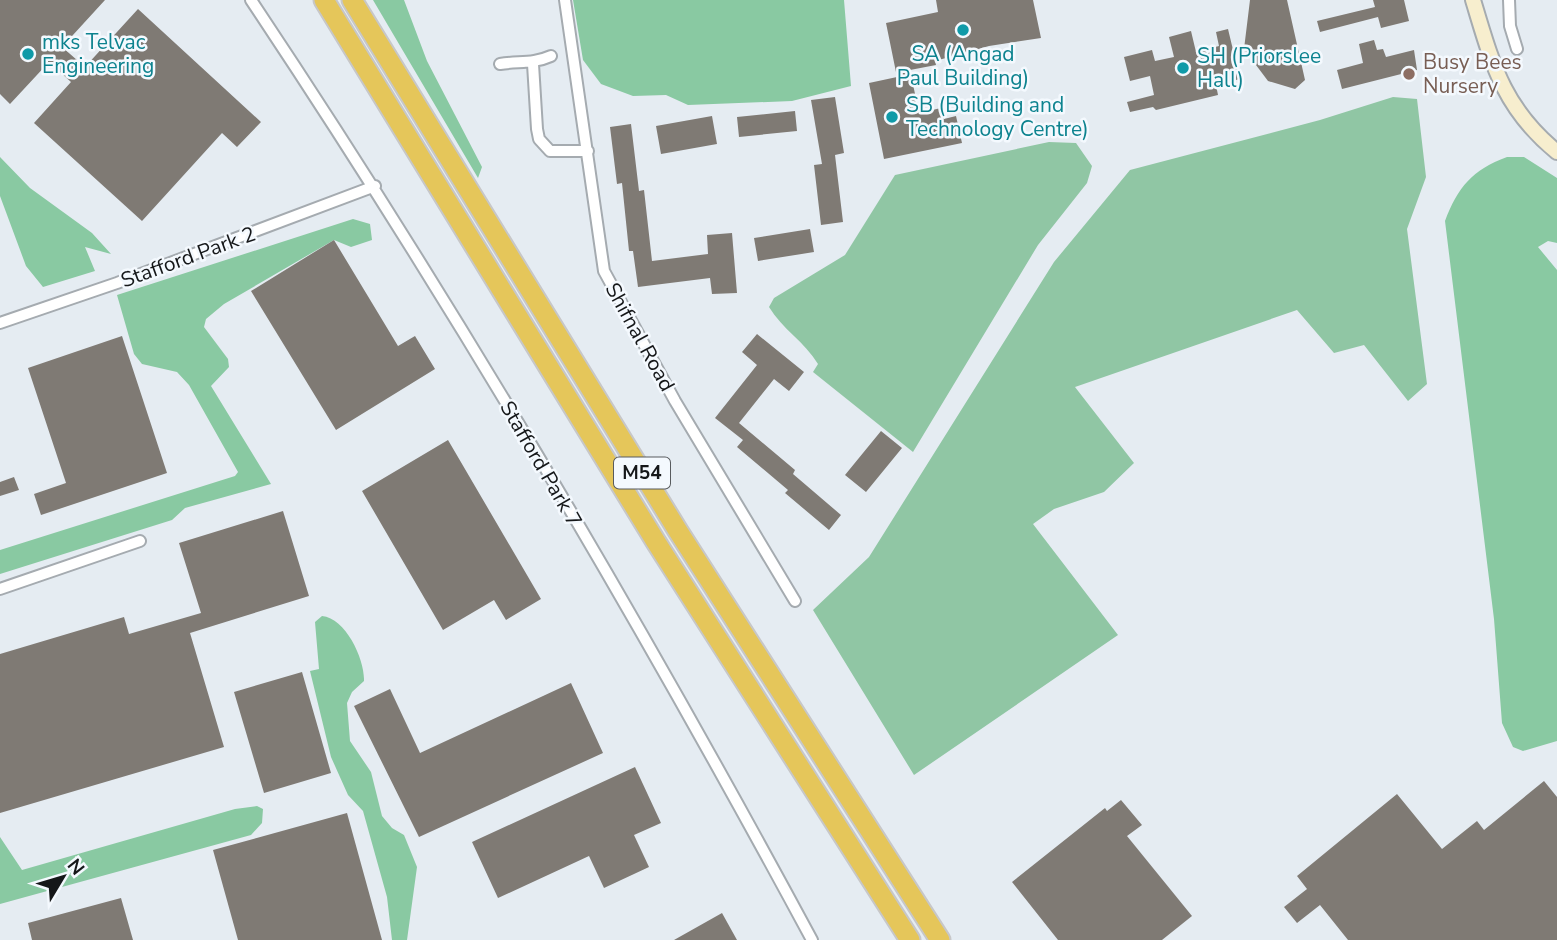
<svg xmlns="http://www.w3.org/2000/svg" width="1557" height="940" font-family="'Nunito Sans',sans-serif">
	<style>
		.green { fill: #90c6a4 }
		.forest { fill: #89c9a2 }
		.building { fill: #7f7a74 }
		.lines { fill: none; stroke-linecap: round; stroke-linejoin: round }
		.street-casing { stroke: #a5abb0; stroke-width: 14 }
		.secondary-casing { stroke: #a5abb0; stroke-width: 18 }
		.highway-casing { stroke: #c7c7c8; stroke-width: 23 }
		.street { stroke: #fff; stroke-width: 10 }
		.secondary { stroke: #f7eece; stroke-width: 14 }
		.highway { stroke: #e5c65a; stroke-width: 19 }
		.culture-dot { fill: #0f9aa8; stroke: #f4f9fe; stroke-width: 2.5 }
		.education-dot { fill: #8d6e63; stroke: #f4f9fe; stroke-width: 2.5 }
		.labels { text-anchor: middle; dominant-baseline: central; stroke-width: 5; stroke-linejoin: round; paint-order: stroke }
		.shield { fill: #f4f9fe; stroke: #585b5e; stroke-width: 2 }
		.shield-label { font-size: 19px; font-weight: bold; fill: #151719 }
		.culture-label { font-size: 21px; fill: #0d838f; stroke: #f4f9fe; text-anchor: start }
		.education-label { font-size: 21px; fill: #785e54; stroke: #f4f9fe; text-anchor: start }
		.street-label { font-size: 21px; fill: #151719; stroke: #f4f9fe }
	</style>
	<rect width="100%" height="100%" fill="#e5ecf2"/>
	<!-- green -->
	<path class="green" d="M1393,97L1417,99L1426,177L1407,229L1427,384L1408,401L1364,345L1334,353L1297,310L1075,387L1134,463L1104,492L1054,509L1033,524L1118,635L914,775L813,610L869,557L1054,262L1130,170L1320,120Z
		M1049,142L1076,143L1092,166L1087,183L1038,245L913,452L813,372L818,364C805,342 782,329 769,307L774,298L845,255L895,175Z"/>
	<!-- forest -->
	<path class="forest" d="M373,0H404L427,61L482,167L478,178Z
		M573,0H844L851,86L792,101L688,105L666,95L633,96L601,84L583,60Z
		M0,157L30,188L92,233L111,254L85,247L95,271L43,287L26,266L0,196Z
		M1507,157H1524L1557,178V243L1548,241L1538,247L1557,270V741L1523,751L1513,747L1502,723L1494,619L1445,221C1458,187 1472,170 1507,157Z
		M353,219L370,224L372,240L351,247L334,240L224,304L206,319L204,327L228,359L229,367L211,386L271,484L185,508L172,520L0,574V550L235,476L238,472L189,385L177,372L142,364L134,354L117,295Z
		M322,616C346,618 365,660 364,681L352,692L347,703L350,741L371,772L382,816L392,828L404,835L417,867L407,940H392L387,897L363,811L348,795L331,757L310,671L319,669L315,622Z
		M257,806L263,809L262,823L251,835L0,904V837L22,870L235,809Z"/>
	<!-- building -->
	<path class="building" d="M0,0H105L62,47L85,67L138,9L261,122L237,147L222,133L142,221L34,123L71,82L49,62L10,104L0,94Z
		M936,0H1033L1041,38L989,46L935,61L936,65L910,70L919,113L941,108L944,119L956,116L962,143L884,159L869,83L897,77L886,23L938,12Z
		M1250,0H1287L1305,80L1295,89L1268,81L1244,49Z
		M1373,0H1404L1409,21L1381,28L1378,17L1320,32L1317,21L1375,7Z
		M1228,29L1240,79L1216,85L1218,95L1156,110L1153,107L1130,112L1127,102L1154,95L1150,76L1130,81L1124,57L1152,50L1155,61L1174,57L1169,37L1191,31L1196,52L1219,46L1216,32Z
		M1374,40L1377,50L1383,49L1386,57L1414,50L1417,70L1342,89L1337,70L1363,63L1359,44Z
		M835,97L844,153L835,155L843,222L821,225L814,165L822,164L811,100Z
		M795,111L797,131L739,137L737,117Z
		M712,116L717,144L661,154L656,126Z
		M631,124L639,191L644,190L652,261L708,254L707,235L732,233L737,293L712,294L710,278L638,287L633,251H629L622,183L617,184L610,127Z
		M810,229L814,252L758,261L754,238Z
		M334,240L398,346L415,336L435,369L336,430L251,291Z
		M757,334L804,372L789,391L774,379L739,423L795,470L793,474L841,515L829,530L785,493L788,490L737,447L743,440L715,418L757,365L742,352Z
		M122,336L167,473L41,515L34,494L66,483L28,368Z
		M881,431L902,448L866,492L845,475Z
		M448,440L541,599L506,620L494,600L443,630L362,491Z
		M14,477L19,490L0,496V482Z
		M283,511L309,596L190,633L224,747L0,813V654L124,617L129,634L201,613L179,543Z
		M302,672L331,773L264,793L234,692Z
		M571,683L603,753L419,837L354,706L390,689L420,753Z
		M635,767L661,823L634,835L649,867L604,888L589,856L498,898L472,842Z
		M1544,781L1557,797V940H1348L1320,905L1297,923L1284,907L1307,889L1297,876L1397,794L1442,849L1477,821L1484,830Z
		M1121,800L1142,825L1127,836L1192,916L1162,940H1058L1012,882L1105,808L1107,811Z
		M347,813L382,940H238L213,850Z
		M121,898L133,940H32L28,923Z
		M722,913L737,940H674Z"/>
	<g class="lines">
		<!-- street casing -->
		<g class="street-casing">
			<path id="street" d="M251,0C453,303 639,619 812,940
				M565,0L604,271L675,401L795,601
				M1509,0L1510,26L1517,49
				M500,64C519,61 533,64 551,56
				M533,64L537,129L539,139L550,151H588
				M0,323L117,283L375,186
				M0,589L140,541"/>
		</g>
		<!-- secondary casing -->
		<g class="secondary-casing">
			<path id="secondary" d="M1473,0C1492,63 1503,108 1557,152"/>
		</g>
		<!-- highway casing -->
		<g class="highway-casing">
			<path id="highway" d="M324,0L656,542L910,940
				M352,0L678,531L940,940"/>
		</g>
		<!-- street -->
		<use href="#street" class="street"/>
		<!-- secondary -->
		<use href="#secondary" class="secondary"/>
		<!-- highway -->
		<use href="#highway" class="highway"/>
	</g>
	<!-- markers -->
	<g class="culture-dot">
		<circle cx="963" cy="30" r="7"/>
		<circle cx="28" cy="54" r="7"/>
		<circle cx="1183" cy="68" r="7"/>
		<circle cx="892" cy="117" r="7"/>
	</g>
	<circle class="education-dot" cx="1409" cy="74" r="7"/>
	<g class="labels">
		<!-- shield labels -->
		<rect class="shield" x="614" y="457.5" width="56" height="31" rx="5"/>
		<g class="shield-label">
			<text x="642" y="473">M54</text>
		</g>
		<!-- culture labels -->
		<g class="culture-label">
			<text x="42" y="42">mks Telvac<tspan x="42" dy="24">Engineering</tspan></text>
			<text x="963" y="54" text-anchor="middle">SA (Angad<tspan x="963" dy="24">Paul Building)</tspan></text>
			<text x="1197" y="56">SH (Priorslee<tspan x="1197" dy="24">Hall)</tspan></text>
			<text x="906" y="105">SB (Building and<tspan x="906" dy="24">Technology Centre)</tspan></text>
		</g>
		<!-- education labels -->
		<g class="education-label">
			<text x="1423" y="62">Busy Bees<tspan x="1423" dy="24">Nursery</tspan></text>
		</g>
		<!-- street labels -->
		<g class="street-label">
			<text transform="translate(188 257) rotate(-20)">Stafford Park 2</text>
			<text transform="translate(640 337) rotate(61)">Shifnal Road</text>
			<text transform="translate(541 464) rotate(60)">Stafford Park 7</text>
		</g>
	</g>
	<!-- north arrow -->
	<g transform="translate(63 877) rotate(52)" stroke="#f4f9fe" stroke-width="5" paint-order="stroke">
	<path d="M0-5L12 26L0 18L-12 26Z" fill="#151719"/>
	<text y="-10" font-size="19" font-weight="bold" text-anchor="middle" fill="#151719">N</text>
	</g>
</svg>
